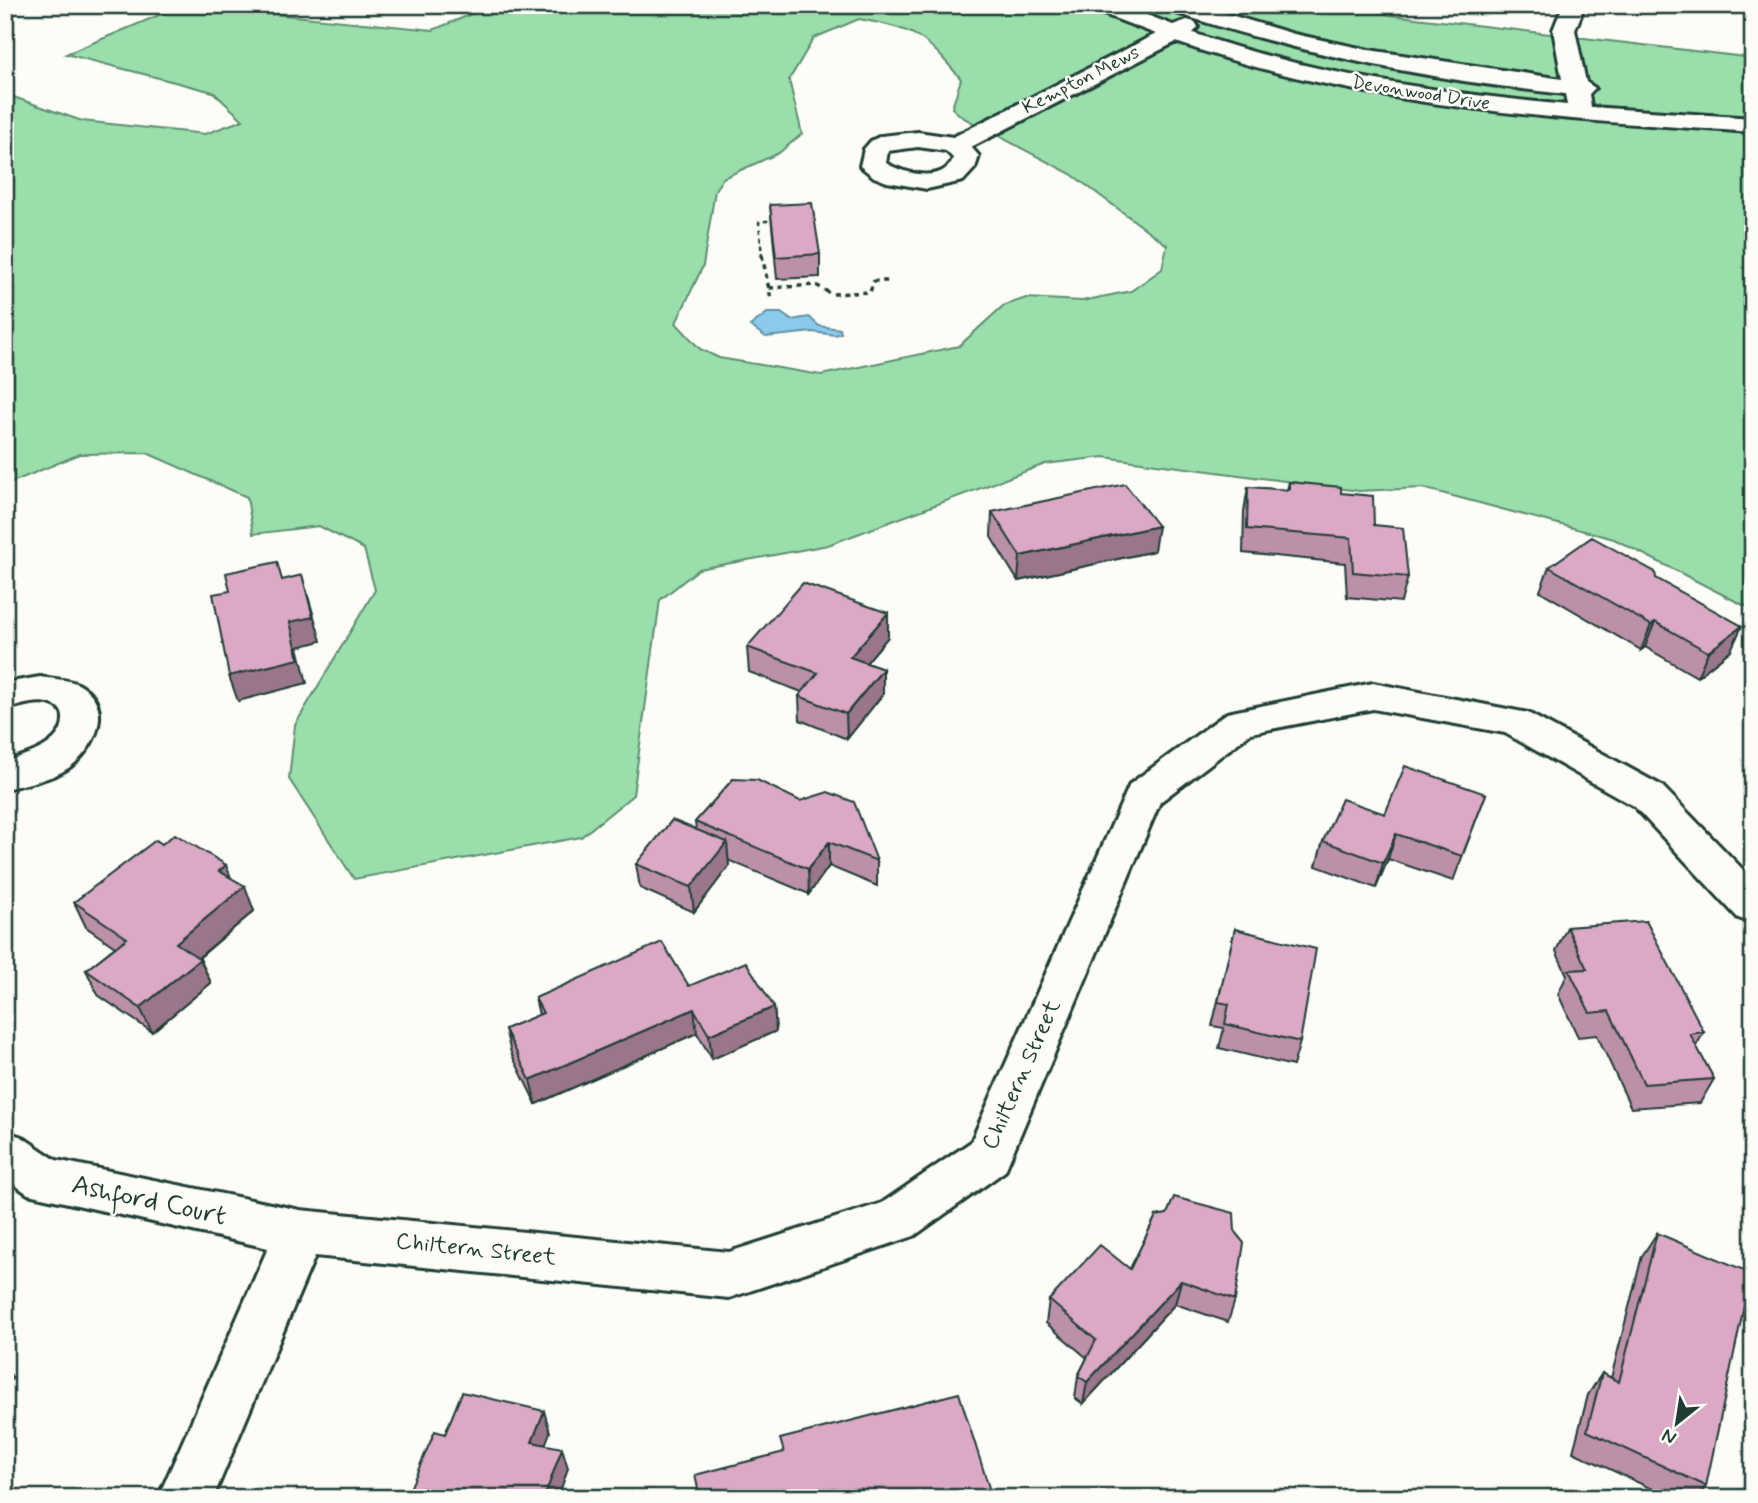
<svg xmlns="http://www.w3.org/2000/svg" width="1758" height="1503" font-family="Mynerve,sans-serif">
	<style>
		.green { fill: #9adfab; stroke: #5c8e70; stroke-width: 2; fill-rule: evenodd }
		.water { fill: #8bcaec; stroke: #6092a2; stroke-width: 2 }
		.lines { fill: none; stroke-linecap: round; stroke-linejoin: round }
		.minor-casing { stroke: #1f3d34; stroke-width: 6 }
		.path-far1 { stroke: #1f3d34; stroke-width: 2.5; stroke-dasharray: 4.5 3.5; stroke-linecap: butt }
		.path { stroke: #1f3d34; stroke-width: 3.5; stroke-dasharray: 5 4.5; stroke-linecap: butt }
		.minor { fill: #fdfcf7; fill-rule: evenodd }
		.wall { fill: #bc90a9; stroke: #1f3d34; stroke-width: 2 }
		.shaded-wall { fill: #99768a; stroke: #1f3d34; stroke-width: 2 }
		.building { fill: #dba8c5; stroke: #1f3d34; stroke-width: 2 }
		.labels { text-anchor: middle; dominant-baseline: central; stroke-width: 5; stroke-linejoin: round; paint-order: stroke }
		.far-street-label { font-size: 19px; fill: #1f3d34; stroke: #fdfcf7 }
		.street-label { font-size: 23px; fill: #1f3d34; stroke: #fdfcf7 }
		.near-street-label { font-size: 28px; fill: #1f3d34; stroke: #fdfcf7 }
	</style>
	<rect width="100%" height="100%" fill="#fdfcf7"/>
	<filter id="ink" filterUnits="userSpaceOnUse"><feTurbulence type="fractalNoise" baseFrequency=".0143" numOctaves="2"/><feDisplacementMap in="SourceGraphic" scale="14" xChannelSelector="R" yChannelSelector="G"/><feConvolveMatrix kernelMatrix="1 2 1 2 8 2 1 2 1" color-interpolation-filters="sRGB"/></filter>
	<g filter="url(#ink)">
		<!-- green -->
		<path class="green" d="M183,5L433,30L474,13L475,5H1358L1390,15L1753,58V369C1747,383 1743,405 1753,418V610L1614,539L1423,488L1359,491L1104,457L1045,464L828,545L699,569L660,600L633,795L581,837L354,879L289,779L295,725L375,590L364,549L319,526L253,534L247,497L147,453L80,454L5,485V94L82,121L205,134L243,120L213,92L66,54ZM859,19C917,30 923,34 961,79L952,108L962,117L1071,174L1167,245L1162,269L1131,291L1082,301L1026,298L1003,306L959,346L821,375L719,358L700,349L676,323L703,266L715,190L723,178L779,153L802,134L789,80L814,38Z"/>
		<!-- water -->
		<path class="water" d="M767,313H781L791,320L809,317L819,326L840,329L841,333L835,335L813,332L766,337L750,326Z"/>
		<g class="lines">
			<!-- minor casing -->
			<g class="minor-casing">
				<path id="minor" d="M1090,5H1121L1173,25L1187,20L1195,22L1198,27L1193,33C1314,75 1439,93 1567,105L1565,94C1430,80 1296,53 1167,10L1164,5H1197L1294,34L1369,50L1562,79L1553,30L1563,5H1585L1575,30L1586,82L1595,88L1589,94L1591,107L1753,118V132C1557,119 1362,108 1176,42L971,147L979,156L975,168L963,181L927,189L887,182L874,177L860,166L864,149L871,141L881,136L918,132L953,137L1156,34L1093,10ZM918,147L946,151L953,158C945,184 904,174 886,163L888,151Z
					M40,677C52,679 67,679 78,684C112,702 100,740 76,762C58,779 29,783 5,789V761C25,756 64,745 63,718C63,712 59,707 54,705C40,698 20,706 5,709V683Z
					M1373,683L1528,713L1662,786L1753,880V923L1738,918L1634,806L1505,733L1373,709L1251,733L1160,802L1005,1171L914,1236L729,1298L315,1256L213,1498H158L268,1248L28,1194L5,1178V1131L22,1137L56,1160L300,1210L729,1252L882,1203L971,1142L1130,784L1227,713Z"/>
			</g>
			<!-- path-far1 -->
			<path class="path-far1" d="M762,257L759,222L774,220"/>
			<!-- path -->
			<path class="path" d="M762,255L771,299
				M769,288L816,285L831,294L870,292L874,281H890"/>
			<!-- minor -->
			<use href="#minor" class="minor"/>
		</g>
		<!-- wall -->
		<path class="wall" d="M770,205L820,254V277L777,279Z
			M1289,482L1341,493L1374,525L1408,577L1401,602L1347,597L1345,563L1243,553L1244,511L1248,487L1287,490Z
			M992,512L1154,551L1018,581L991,537Z
			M1549,567L1656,578L1731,650L1697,677L1645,647L1641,650L1540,591Z
			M888,613V637L866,663L883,669V694L847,739L800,720L799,696L802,692L749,672L747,647Z
			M733,779L877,861V886L829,866L809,894L728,860L729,866L694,912L640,888L636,864L696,830L695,822Z
			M1486,794L1453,881L1388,859L1376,888L1316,866L1323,841L1385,814Z
			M162,844L232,879L254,911L199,958L200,959L211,983L152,1032L98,995L86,970L115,947L86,927L74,902Z
			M1567,927L1704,1032L1696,1046L1714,1079L1700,1103L1631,1108L1597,1035L1578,1037L1558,994L1567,975L1556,951Z
			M1235,929L1300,1042L1293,1066L1219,1048L1224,1028L1212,1026Z
			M689,986L774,1007L776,1031L712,1059L697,1033L536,1104L511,1053L505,1029L539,1015L535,998Z
			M1156,1216L1235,1300L1228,1322L1175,1304L1083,1404L1075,1398L1078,1376L1087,1358L1046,1323L1049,1300L1130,1269Z
			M1657,1233L1706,1486L1697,1498H1671L1573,1452L1588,1395L1602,1373L1611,1378L1642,1256Z"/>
		<!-- shaded-wall -->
		<path class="shaded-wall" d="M1158,526L1154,551L1018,581L1020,556Z
			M302,575L321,641L298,647L307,683L238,701L229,676Z
			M888,613V637L851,681L850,657Z
			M1655,622L1645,647L1641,650L1651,625Z
			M1742,626L1731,650L1697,677L1708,652Z
			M883,669V694L847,739L846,714Z
			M1396,834L1388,859L1376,888L1383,863Z
			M727,842L729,866L694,912L691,887Z
			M829,842V866L809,894L808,869Z
			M226,865L236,890L219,871Z
			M245,886L254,911L187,967L176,943Z
			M200,959L211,983L152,1032L140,1008Z
			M774,1007L776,1031L712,1059L709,1035Z
			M694,1009L697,1033L536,1104L530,1080Z
			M1181,1281L1175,1304L1083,1404L1087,1382Z
			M5,1368L13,1378L5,1386Z
			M544,1411L550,1432L539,1462L532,1442Z
			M562,1448L568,1468L558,1498H544Z
			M990,1491L989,1498H964Z"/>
		<!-- building -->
		<path class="building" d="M812,203L820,254L776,257L770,205Z
			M1289,482L1341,487V493L1373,496L1374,525L1403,528L1408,577L1353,572L1351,538L1247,529L1248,487L1289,490Z
			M1125,484L1158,526L1020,556L992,512Z
			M1592,537L1655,572L1656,578L1742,626L1708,652L1655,622L1651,625L1549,567Z
			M277,562L282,580L302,575L313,617L290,622L299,659L229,676L213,594L230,591L226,573Z
			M803,583L888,613L850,657L883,669L846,714L799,696L818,673L747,647Z
			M1405,766L1486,794L1462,856L1396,834L1383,863L1323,841L1342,799L1385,814Z
			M733,779L757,780L800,801L828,792L854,802L877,861L829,842L808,869L695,822Z
			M672,820L727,842L691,887L636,864Z
			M175,834L226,865L219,871L245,886L176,943L200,959L140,1008L86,970L127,938L74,902L156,840L162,844Z
			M1646,921L1704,1032L1690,1034L1714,1079L1644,1084L1609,1011L1590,1013L1569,970L1587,969L1567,927Z
			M1235,929L1316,949L1300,1042L1225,1024L1229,1004L1218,1002Z
			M662,942L689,986L746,962L774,1007L709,1035L694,1009L530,1080L505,1029L543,1013L535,998Z
			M1174,1197L1234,1213L1235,1232L1244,1243L1235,1300L1181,1281L1087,1382L1078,1376L1096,1340L1049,1300L1100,1245L1130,1269L1156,1216L1167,1214Z
			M1657,1233L1751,1273L1706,1486L1587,1431L1602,1373L1619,1382Z
			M462,1392L544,1411L532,1442L562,1448L544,1498H406L435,1431L445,1434Z
			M959,1393L990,1491L964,1498H700L695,1475L784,1452L780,1439Z"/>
	</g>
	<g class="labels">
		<!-- far-street labels -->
		<g class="far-street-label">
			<text transform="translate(1081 80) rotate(-27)">Kempton Mews</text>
			<text transform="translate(1421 93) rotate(9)">Devonwood Drive</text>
		</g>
		<!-- street labels -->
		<g class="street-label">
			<text transform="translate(1022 1075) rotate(-66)">Chiltern Street</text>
			<text transform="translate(476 1250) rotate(6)">Chiltern Street</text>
		</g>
		<!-- near-street labels -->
		<g class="near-street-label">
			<text transform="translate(149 1201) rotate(12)">Ashford Court</text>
		</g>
	</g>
	<!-- margin -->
	<rect width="1758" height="1503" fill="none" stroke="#fdfcf7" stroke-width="28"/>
	<rect x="14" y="14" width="1730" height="1475" fill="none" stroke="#1f3d34" stroke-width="2.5" filter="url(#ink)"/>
	<!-- north arrow -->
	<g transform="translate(1677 1423) rotate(210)" stroke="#fdfcf7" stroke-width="5" paint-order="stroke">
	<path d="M0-5L12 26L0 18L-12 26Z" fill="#1f3d34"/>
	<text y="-10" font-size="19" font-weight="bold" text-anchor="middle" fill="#1f3d34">N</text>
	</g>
</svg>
